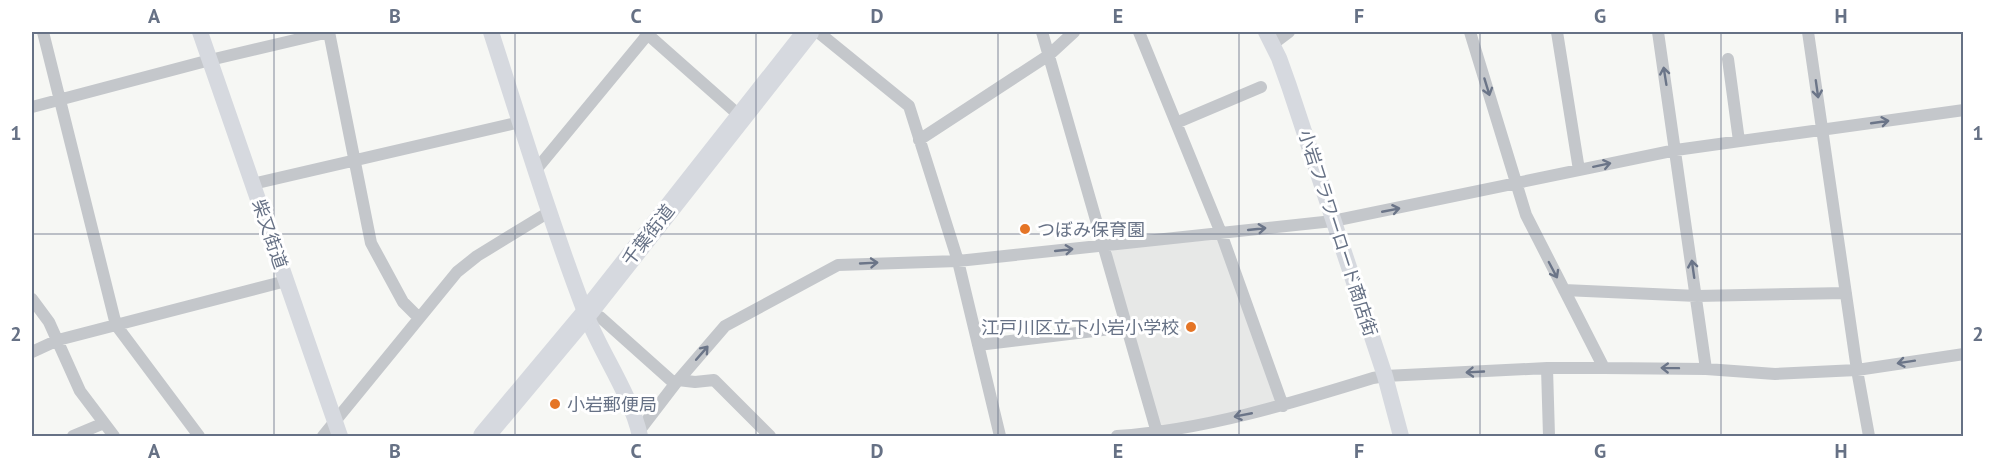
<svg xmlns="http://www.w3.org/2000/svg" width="1995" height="468" font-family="'PT Sans','Noto Sans JP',sans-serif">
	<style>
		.built { fill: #e7e8e7 }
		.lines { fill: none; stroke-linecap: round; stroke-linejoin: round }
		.street { stroke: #c4c7cb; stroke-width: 12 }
		.secondary { stroke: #d6d9df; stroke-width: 16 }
		.highway { stroke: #d6d9df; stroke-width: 22 }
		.oneway { stroke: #6b7588 }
		.grid { fill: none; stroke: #667185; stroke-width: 1.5; stroke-opacity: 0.55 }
		.poi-dot { fill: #e57526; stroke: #fff; stroke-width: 2 }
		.labels { text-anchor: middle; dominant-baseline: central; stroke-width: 6; stroke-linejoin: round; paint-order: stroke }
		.poi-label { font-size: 18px; fill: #667185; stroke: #fff; text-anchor: start }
		.street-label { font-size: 18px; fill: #667185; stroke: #fff }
		.neatline { fill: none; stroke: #667185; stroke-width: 2 }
		.grid-label { font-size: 20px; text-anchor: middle; font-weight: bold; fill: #667185 }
	</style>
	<rect width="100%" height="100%" fill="#f6f7f4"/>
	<!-- built -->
	<path class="built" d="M1219,239L1276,400L1275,404L1163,427L1160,424L1111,253L1113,249Z"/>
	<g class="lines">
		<!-- street -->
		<path class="street" d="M43,32L116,325L199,436
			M329,32L371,243L403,302L419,318
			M645,32L740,116
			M818,32L909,106L958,261L1000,436
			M1042,32L1158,436
			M1139,32L1221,233L1283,406
			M1470,32L1526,215L1604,368
			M1557,32L1579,170
			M1658,32L1706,369
			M1808,32L1857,370L1869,436
			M1273,44L1289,32
			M1728,59L1739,141
			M32,107L210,60L329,32
			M1176,123L1261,87
			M919,140L1049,55L1074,32
			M535,171L648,34
			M253,184L520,122
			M1564,290L1697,296L1846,293
			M32,299L49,322L80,391L114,436
			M586,314L600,317L675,384
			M978,345L1127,327
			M32,352L58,340L286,281
			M1547,368L1549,436
			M678,380L695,382L714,380L770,436
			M639,431L675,384L725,326L838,265L958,261L1333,221L1676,150L1964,110
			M73,436L104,423
			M323,436L457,272L477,256L549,212
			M1117,436C1204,430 1289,404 1373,378L1385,376L1547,368H1604L1706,369L1775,374L1857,370L1964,354"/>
		<!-- secondary -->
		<path class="secondary" d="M200,32L340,436
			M491,32C521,125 550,220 585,312C601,354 630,392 640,436
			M1266,32L1279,58L1289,86L1385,376L1401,436"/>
		<!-- highway -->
		<path class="highway" d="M484,436L586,314L808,32"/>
	</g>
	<!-- one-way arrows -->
	<defs><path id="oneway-shaft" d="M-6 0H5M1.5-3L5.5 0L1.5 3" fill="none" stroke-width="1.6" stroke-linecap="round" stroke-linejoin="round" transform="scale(1.5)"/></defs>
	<g class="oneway">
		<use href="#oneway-shaft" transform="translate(1665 76) rotate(-99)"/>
		<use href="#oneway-shaft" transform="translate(1487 87) rotate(73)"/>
		<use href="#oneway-shaft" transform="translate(1817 89) rotate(82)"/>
		<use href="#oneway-shaft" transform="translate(1880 122) rotate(-8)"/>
		<use href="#oneway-shaft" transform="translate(1602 165) rotate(-12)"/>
		<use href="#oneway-shaft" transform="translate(1391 210) rotate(-11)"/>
		<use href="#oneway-shaft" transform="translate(1257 229) rotate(-6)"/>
		<use href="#oneway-shaft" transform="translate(1064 250) rotate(-6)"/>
		<use href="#oneway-shaft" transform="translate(869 263) rotate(-3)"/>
		<use href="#oneway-shaft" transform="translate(1693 269) rotate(-98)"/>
		<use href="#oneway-shaft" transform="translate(1553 270) rotate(62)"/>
		<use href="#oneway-shaft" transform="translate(702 353) rotate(-49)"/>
		<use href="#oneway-shaft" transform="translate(1906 362) rotate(171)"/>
		<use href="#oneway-shaft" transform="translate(1670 368) rotate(-179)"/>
		<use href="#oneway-shaft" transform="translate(1475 372) rotate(177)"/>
		<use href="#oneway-shaft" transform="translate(1243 415) rotate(169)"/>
	</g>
	<!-- grid -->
	<path class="grid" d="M274,32V436M515,32V436M756,32V436M998,32V436M1239,32V436M1480,32V436M1721,32V436M32,234H1964"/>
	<!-- markers -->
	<g class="poi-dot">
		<circle cx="1025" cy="229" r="6"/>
		<circle cx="1191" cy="327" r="6"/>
		<circle cx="555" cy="404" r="6"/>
	</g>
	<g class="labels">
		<!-- poi labels -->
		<g class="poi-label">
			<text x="1037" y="229">つぼみ保育園</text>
			<text x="1179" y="327" text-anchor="end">江戸川区立下小岩小学校</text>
			<text x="567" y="404">小岩郵便局</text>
		</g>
		<!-- street labels -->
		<g class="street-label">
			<text transform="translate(1338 233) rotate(72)">小岩フラワーロード商店街</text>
			<text transform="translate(270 234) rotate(71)">柴又街道</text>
			<text transform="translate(648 235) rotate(-52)">千葉街道</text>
		</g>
	</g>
	<!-- border -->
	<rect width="1995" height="468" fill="none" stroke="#ffffff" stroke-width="66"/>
	<rect x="33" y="33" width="1929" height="402" class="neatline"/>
	<g class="grid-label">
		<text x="154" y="23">A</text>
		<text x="395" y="23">B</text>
		<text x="636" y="23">C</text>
		<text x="877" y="23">D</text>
		<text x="1118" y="23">E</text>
		<text x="1359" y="23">F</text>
		<text x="1600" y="23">G</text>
		<text x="1841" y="23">H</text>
		<text x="16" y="140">1</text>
		<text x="1978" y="140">1</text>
		<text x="16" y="341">2</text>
		<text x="1978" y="341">2</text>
		<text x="154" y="458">A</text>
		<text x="395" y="458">B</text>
		<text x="636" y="458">C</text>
		<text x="877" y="458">D</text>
		<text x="1118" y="458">E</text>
		<text x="1359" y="458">F</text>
		<text x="1600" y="458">G</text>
		<text x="1841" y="458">H</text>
	</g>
</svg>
